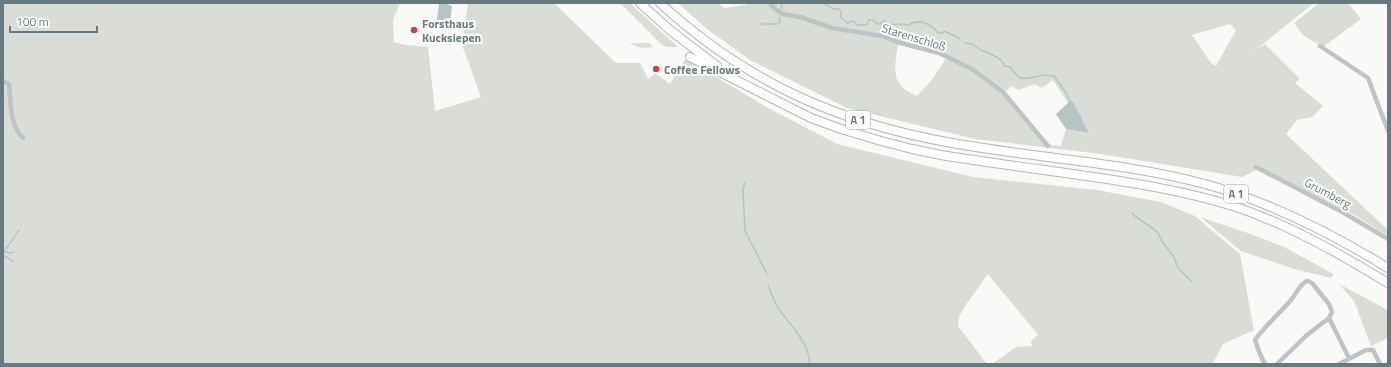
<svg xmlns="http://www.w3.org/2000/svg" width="1391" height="367" font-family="'Titillium Web',sans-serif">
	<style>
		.green { fill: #daddd6; fill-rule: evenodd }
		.water { fill: #b5c4c4 }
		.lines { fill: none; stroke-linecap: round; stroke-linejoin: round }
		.stream { stroke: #b5c4c4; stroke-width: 1.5 }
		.highway-casing { stroke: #b2b8ba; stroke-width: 10 }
		.street { stroke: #bec4c6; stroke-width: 4.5 }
		.highway { stroke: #fff; stroke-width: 8 }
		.poi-dot { fill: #d4413c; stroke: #fff; stroke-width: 1.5 }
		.labels { text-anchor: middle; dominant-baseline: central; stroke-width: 4; stroke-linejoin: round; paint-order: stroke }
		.shield { fill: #fff; stroke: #94a2a5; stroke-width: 1 }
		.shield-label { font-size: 11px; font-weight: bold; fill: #667a7f }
		.poi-label { font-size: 12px; font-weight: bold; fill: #667a7f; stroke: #fff; text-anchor: start }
		.street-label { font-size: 12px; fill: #667a7f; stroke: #fff }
	</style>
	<rect width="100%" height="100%" fill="#f9f9f7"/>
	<!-- green -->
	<path class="green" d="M3,3H400L393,20L394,42L406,45L428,47L435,111L481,97L462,45L468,3H554L616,63H640L648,79L655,73L670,84L685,59L713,75L768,108L837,144L973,177L1097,190L1161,202L1195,216L1240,254L1254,330L1223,344L1214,361L1210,364H992L1016,347L1033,346L1030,342L1038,335L988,274L965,306L959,317L958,326L987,364H3Z
		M620,3H630L678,47H667L662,45Z
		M678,3H718L724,8L745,5L749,3H1314L1258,48L1242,58L1265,44L1300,79L1295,83L1323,106L1312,117L1297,120L1286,134L1388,230V236L1351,213L1260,168L1242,177L1101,154L975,139L847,108L750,60L707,29ZM1230,24L1236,30L1216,66L1211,63L1192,35ZM898,43L947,57L931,81L917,96C889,84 895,68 898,43ZM1053,80L1068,103L1072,101L1074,103L1089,133L1066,129L1061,146L1048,145L1003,94L1011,86L1018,90L1035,84L1042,88Z
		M1319,3H1348L1361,19L1323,47L1304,36L1294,23Z
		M630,43H649L653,47C644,48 638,49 630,43Z
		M1200,217L1248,233L1282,246L1334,274L1331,278L1294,269L1241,251Z
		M1339,284L1388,310V338L1371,346L1354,301Z"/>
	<!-- water -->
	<path class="water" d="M441,3L450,5L452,7L449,28L440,26L437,20L439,4Z
		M1070,101H1072L1074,103L1089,133L1066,129L1056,114Z"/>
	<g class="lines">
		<!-- stream -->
		<path class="stream" d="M781,3L782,9
			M820,3L827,5L833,9H839L841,12V18L847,23L854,21L857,25H865L867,24L869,20H873L878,24H880L883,21C894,28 897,22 909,25C918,18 932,24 938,33H943L944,31L959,38L960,40
			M761,24H777L780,22L779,19L780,17
			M965,43L972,44L981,50L991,54L1001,60L1005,66L1010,67C1019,79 1019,80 1034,77C1037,77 1040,75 1044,75C1047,75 1050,76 1054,76L1066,93L1070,101
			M745,182L743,190L745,231L767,274
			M1132,213C1139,221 1151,225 1158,233C1160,236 1161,240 1164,244C1167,248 1169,249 1171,254L1173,255C1175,259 1176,264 1178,267C1181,272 1188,278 1192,282
			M3,252C7,249 15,236 19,230
			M4,252L11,253L14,252
			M3,255L13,261
			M768,285C771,292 774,301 778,308C790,325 809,342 810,364"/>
		<!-- highway casing -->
		<g class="highway-casing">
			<path id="highway" d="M640,3L671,31L717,66
				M660,3C746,82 838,123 952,143C1036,158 1122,162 1205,184C1270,202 1331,233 1388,268
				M690,57L811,118L841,129L881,141L912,149L941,155C985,162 1029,168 1073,174C1128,182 1183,190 1236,207C1290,225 1340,254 1388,283"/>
		</g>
		<!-- street -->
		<path class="street" d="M770,3L775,9L783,14L800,17L832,28L882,36L897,42L939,53L972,69L1003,92L1048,146
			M1320,46L1368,78L1388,131
			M3,81L9,84C11,102 9,124 23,138
			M1256,167L1344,213L1388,239
			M1329,318L1349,358
			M1265,364L1260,354L1255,340C1266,325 1279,314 1291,300C1295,296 1299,286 1304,283C1307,280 1309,281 1312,283L1329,304L1332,312L1329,318L1307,335L1277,364
			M1339,364L1366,350H1373L1380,364"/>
		<!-- highway -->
		<use href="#highway" class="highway"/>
	</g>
	<!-- markers -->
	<g class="poi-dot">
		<circle cx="414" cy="30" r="4"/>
		<circle cx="656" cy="69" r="4"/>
	</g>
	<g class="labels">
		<!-- shield labels -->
		<g class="shield">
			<rect x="846" y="111" width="24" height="18" rx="3"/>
			<rect x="1224" y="185" width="24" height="18" rx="3"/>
		</g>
		<g class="shield-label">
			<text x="858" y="120">A 1</text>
			<text x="1236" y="194">A 1</text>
		</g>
		<!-- poi labels -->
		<g class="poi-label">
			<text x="422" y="23">Forsthaus<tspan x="422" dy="14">Kucksiepen</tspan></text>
			<text x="664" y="69">Coffee Fellows</text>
		</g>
		<!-- street labels -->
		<g class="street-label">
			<text transform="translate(914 37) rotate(17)">Starenschloß</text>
			<text transform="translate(1328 193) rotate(28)">Grumberg</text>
		</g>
	</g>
	<!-- border -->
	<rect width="1391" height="367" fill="none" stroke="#667a7f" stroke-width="8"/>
	<!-- scale -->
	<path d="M10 26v6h87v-6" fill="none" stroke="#667a7f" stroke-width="2"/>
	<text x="16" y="26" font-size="12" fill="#667a7f" stroke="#ffffff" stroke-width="3" paint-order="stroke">100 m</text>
</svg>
